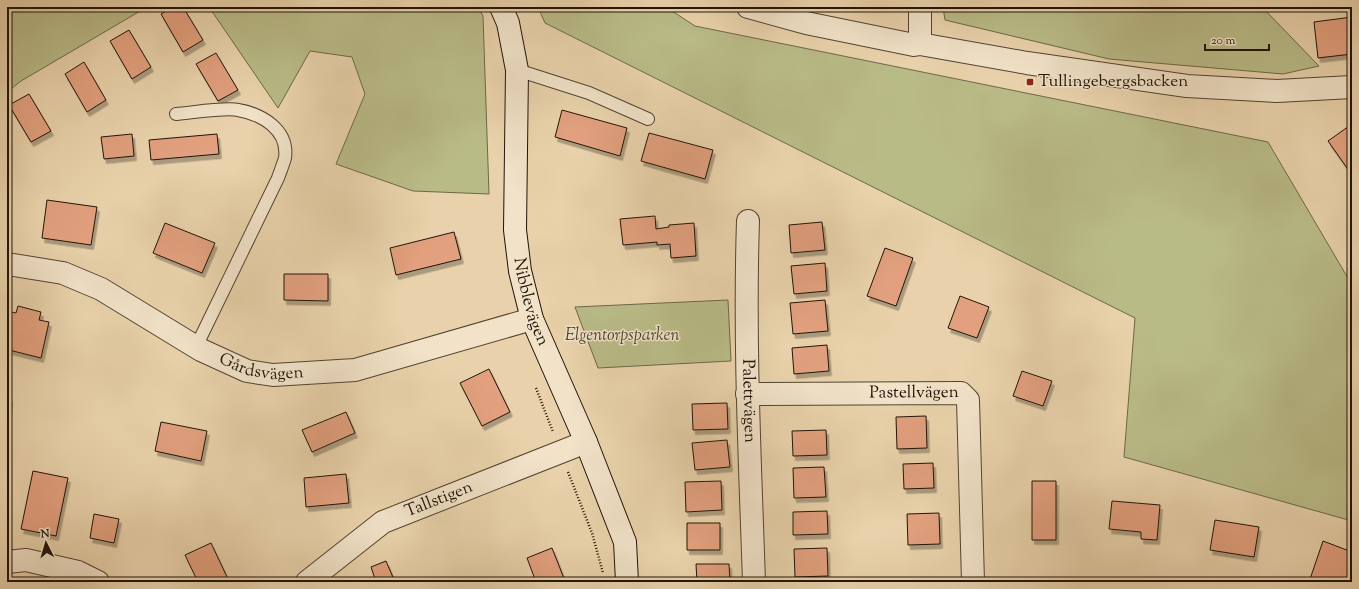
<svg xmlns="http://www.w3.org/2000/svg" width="1359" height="589" font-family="'Sorts Mill Goudy',serif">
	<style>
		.green { fill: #b9bb87; stroke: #6c6848 }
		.building { fill: #e2a07e; stroke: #201409; filter: url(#shadow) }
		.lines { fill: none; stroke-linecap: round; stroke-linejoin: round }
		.lane-casing { stroke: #524432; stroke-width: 14 }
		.street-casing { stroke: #524432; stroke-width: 24 }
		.secondary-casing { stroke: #201409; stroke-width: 24 }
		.path { stroke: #201409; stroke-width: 2.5; stroke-dasharray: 1 2; stroke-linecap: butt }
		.lane { stroke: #f1e2c8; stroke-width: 12 }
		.street { stroke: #f1e2c8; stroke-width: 22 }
		.secondary { stroke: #f1e2c8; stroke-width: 22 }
		.poi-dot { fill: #8f2418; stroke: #f1e2c8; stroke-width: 1.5 }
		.labels { text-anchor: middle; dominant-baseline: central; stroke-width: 3; stroke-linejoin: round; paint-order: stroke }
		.poi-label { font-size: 17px; fill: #201409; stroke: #f1e2c8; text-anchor: start }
		.street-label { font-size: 17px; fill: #201409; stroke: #f1e2c8 }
		.park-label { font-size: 17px; font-style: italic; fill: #4e462f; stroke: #f1e2c8 }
	</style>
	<defs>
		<filter id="shadow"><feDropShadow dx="2.5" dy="4.5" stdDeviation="0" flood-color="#0004"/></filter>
	</defs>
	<rect width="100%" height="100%" fill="#e9d2ab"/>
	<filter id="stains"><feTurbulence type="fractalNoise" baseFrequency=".005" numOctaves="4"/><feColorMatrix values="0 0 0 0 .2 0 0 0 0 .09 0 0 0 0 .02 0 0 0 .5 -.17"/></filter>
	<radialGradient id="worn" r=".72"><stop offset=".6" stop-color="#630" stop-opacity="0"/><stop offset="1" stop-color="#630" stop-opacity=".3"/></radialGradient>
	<!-- green -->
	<path class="green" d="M7,7H147L21,81L7,92Z
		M209,7H478L483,16L489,194L413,191L336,164L365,94L352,57L310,51L278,108Z
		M538,7H666L695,26L1268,142L1352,285V521L1124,457L1135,318L545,23Z
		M943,7H1262L1319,66L1283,74L1109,59L945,20Z
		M728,300L731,361L598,368L575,307Z"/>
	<!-- building -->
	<path class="building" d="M173,7H183L203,40L183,52L161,14Z
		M1352,17V54L1318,58L1314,22Z
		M129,30L151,67L132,79L110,41Z
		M216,53L238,90L218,101L196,64Z
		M84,62L106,100L87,112L65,74Z
		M29,94L51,131L31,142L9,105Z
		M562,110L627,128L620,156L555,137Z
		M1352,124V175L1328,141Z
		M649,133L713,150L705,179L641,161Z
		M132,134L134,156L104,159L101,137Z
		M217,134L219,154L151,160L149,140Z
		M47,200L97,207L91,245L42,238Z
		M655,216L656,229L669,227V225L694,223L696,256L671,258L670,244L657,245V242L623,245L620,219Z
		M822,222L825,250L791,253L789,225Z
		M165,223L215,243L202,273L153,253Z
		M454,232L461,259L396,275L390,248Z
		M885,248L913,258L896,306L867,296Z
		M825,263L827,291L794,294L791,266Z
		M284,274H328V301L284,300Z
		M960,296L989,307L977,338L948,328Z
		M825,300L828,331L793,334L790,303Z
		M18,306L41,312L39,320L49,322L41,358L9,350L11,340L7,339V311L16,313Z
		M827,345L829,371L794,374L792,348Z
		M489,369L510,412L482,426L460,383Z
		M1022,371L1052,381L1043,406L1013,396Z
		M7,397L10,398L7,428Z
		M727,403L728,429L693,430L692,404Z
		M346,412L355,433L312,452L302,430Z
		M926,416L927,448L897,449L896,417Z
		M161,422L207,431L201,461L155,451Z
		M826,430L827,455L793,456L792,431Z
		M727,440L730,467L695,470L692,443Z
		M933,463L934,488L904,489L903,464Z
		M824,467L826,497L794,498L793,468Z
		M33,471L68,478L56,536L21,529Z
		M346,474L349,503L306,507L304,478Z
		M721,481L722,510L686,512L685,482Z
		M1032,481H1056V540H1032Z
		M1112,501L1160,505L1157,540L1141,539V532L1109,529Z
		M827,511L828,534L793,535V512Z
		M939,513L940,544L908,545L907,514Z
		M94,514L119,519L114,543L90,538Z
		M1215,520L1259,527L1254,557L1210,550Z
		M687,523H720V550H687Z
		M1323,541L1352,552V582H1309Z
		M211,543L228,579L223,582H198L185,555Z
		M552,548L565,581L536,582L527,558Z
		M827,548L828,576L795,577L794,549Z
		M386,561L395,582H376L371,567Z
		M696,564H729L730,582H697Z"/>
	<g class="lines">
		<!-- lane casing -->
		<g class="lane-casing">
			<path id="lane" d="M517,70L589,93L648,119
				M176,114C191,113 226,107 238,110C262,114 289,130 285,158C283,165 280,172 278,178L196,347"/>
		</g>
		<!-- street casing -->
		<g class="street-casing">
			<g id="street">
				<path d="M748,7L806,23L914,45L920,44L1027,63L1187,86L1277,91L1352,87"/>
				<path d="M920,44V7"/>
				<path id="s1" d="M748,221C744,341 750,462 754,582"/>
				<path id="s2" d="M7,264L63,273L101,289L201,350L247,371L273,375L355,370L532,319"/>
				<path id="s3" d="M747,394L961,393L968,400L973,582"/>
				<path d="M7,562L26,560L78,572L98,582"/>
				<path id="s4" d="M307,582L383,522L586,442"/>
			</g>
		</g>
		<!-- secondary casing -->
		<g class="secondary-casing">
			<g id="secondary">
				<path id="s5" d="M501,7L508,23L517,70L515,230L520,271L532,319L586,442L625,542L627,582"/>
			</g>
		</g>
		<!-- path -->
		<path class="path" d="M536,388L553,432
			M568,472L592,533L603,573"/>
		<!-- lane -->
		<use href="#lane" class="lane"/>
		<!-- street -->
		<use href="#street" class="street"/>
		<!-- secondary -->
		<use href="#secondary" class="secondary"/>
	</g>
	<!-- markers -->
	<rect class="poi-dot" x="1026" y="78" width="8" height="8" rx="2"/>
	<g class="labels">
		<!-- poi labels -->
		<g class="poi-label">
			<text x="1038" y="82">Tullingebergsbacken</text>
		</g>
		<!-- street labels -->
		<g class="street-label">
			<text stroke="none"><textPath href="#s5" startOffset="299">Nibblevägen</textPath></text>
			<text stroke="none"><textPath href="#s2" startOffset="279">Gårdsvägen</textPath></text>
			<text stroke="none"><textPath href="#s3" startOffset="167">Pastellvägen</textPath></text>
			<text stroke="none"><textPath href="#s1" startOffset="180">Palettvägen</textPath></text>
			<text stroke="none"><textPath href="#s4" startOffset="157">Tallstigen</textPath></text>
		</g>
		<!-- park labels -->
		<g class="park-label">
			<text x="622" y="336">Elgentorpsparken</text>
		</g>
	</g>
	<!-- margin -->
	<rect width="1359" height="589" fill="none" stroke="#e9d2ab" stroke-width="24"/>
	<rect x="8" y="8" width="1343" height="573" fill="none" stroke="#201409" stroke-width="2"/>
	<rect x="12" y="12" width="1335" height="565" fill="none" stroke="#201409"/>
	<!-- north arrow -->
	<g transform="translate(46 543) rotate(355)" stroke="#f1e2c8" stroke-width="3" paint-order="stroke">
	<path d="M0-3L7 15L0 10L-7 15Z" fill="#201409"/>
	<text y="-6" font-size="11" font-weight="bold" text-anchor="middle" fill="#201409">N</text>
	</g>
	<!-- scale -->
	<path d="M1205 44v6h64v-6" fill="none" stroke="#201409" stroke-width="2"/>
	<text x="1211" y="44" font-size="12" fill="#201409" stroke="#f1e2c8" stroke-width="3" paint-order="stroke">20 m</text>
	<rect width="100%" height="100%" filter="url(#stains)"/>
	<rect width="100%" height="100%" fill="url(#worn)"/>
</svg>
